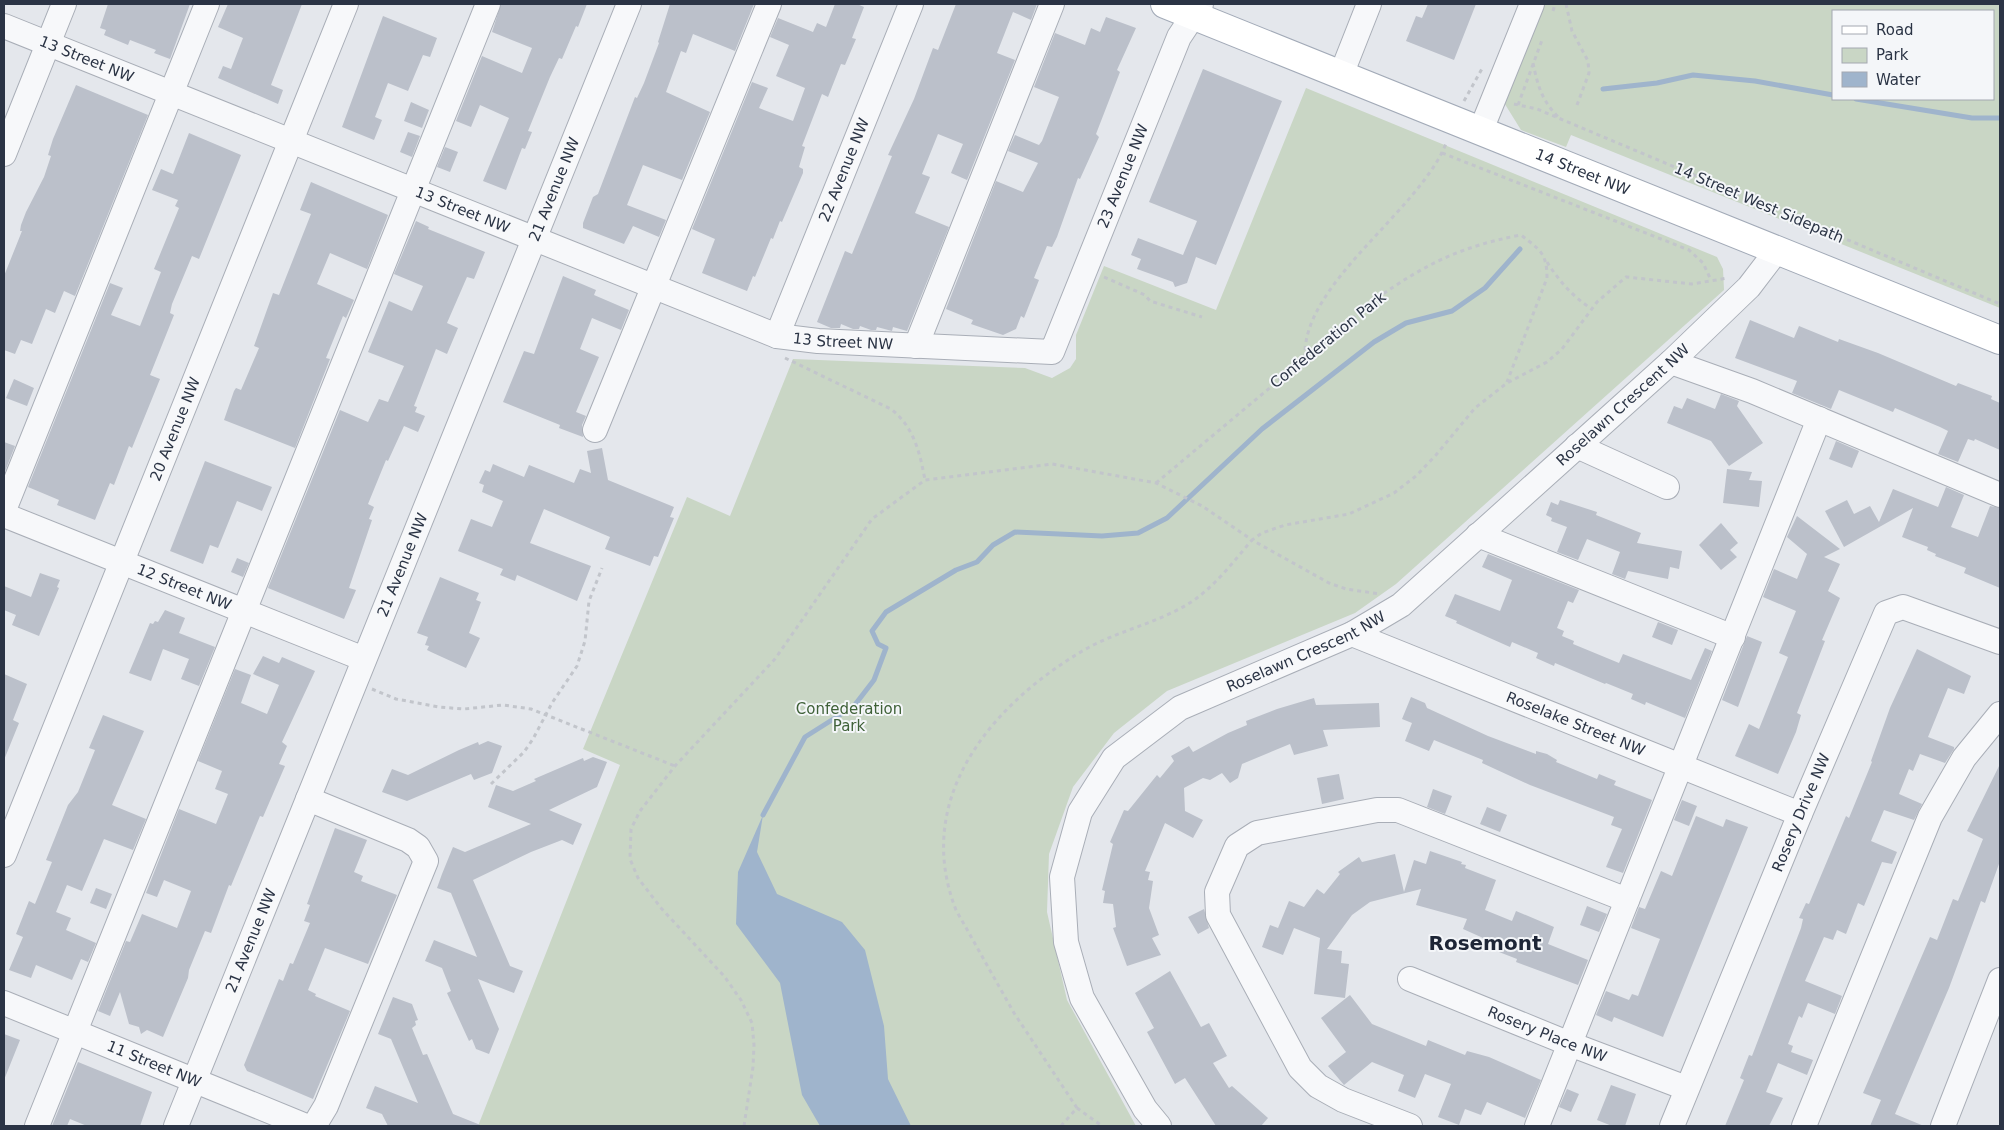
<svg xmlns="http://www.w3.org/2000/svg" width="2004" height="1130" font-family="'DejaVu Sans',sans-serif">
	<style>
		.green { fill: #c9d6c5; fill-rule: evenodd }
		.water { fill: #9fb4cc }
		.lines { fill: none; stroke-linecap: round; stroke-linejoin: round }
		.stream { stroke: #9fb4cc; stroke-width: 5 }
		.building { fill: #bbc0ca }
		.minor-casing { stroke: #a9aeb7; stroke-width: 26 }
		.major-casing { stroke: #a3abb8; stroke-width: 30 }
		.path { stroke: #c2c5cb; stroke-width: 3; stroke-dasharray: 4 4; stroke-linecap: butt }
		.minor { stroke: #f7f8fa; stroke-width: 24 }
		.major { stroke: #fff; stroke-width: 28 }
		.labels { text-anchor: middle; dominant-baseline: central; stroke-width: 4; stroke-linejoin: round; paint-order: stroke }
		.street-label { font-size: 15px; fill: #2b3445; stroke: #f4f6f9 }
		.park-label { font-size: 15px; fill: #3f6138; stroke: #f4f6f9 }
		.district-label { font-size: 20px; font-weight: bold; fill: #1d2536; stroke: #f4f6f9 }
	</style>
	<rect width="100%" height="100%" fill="#e4e7ec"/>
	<!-- green -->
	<path class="green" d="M1543,4H2000V308L1571,135L1566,147L1521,130L1503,101ZM1833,11H1993V99H1833Z
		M1306,88L1717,257L1723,269L1724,290L1396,584L1355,613L1167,691L1114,733L1073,787L1049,854L1047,912L1067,1000L1136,1126H478L620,765L583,749L687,497L730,516L793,359L1025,368L1052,378L1070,368L1076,359V335L1104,266L1216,310Z"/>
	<!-- water -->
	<path class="water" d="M763,815L757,852L777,894L842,922L865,950L884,1026L888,1079L911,1126H820L802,1095L780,983L736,924L738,872Z"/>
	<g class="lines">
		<!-- stream -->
		<path class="stream" d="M1603,89L1657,83L1693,75L1755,81L1833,95
			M1856,99L1972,118H2000
			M763,815L805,737L854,706L874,680L886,648L878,644L872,631L886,612L956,570L977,562L993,545L1015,532L1102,536L1138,533L1167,518L1262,429L1374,342L1406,323L1452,311L1485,288L1520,249"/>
	</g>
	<!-- building -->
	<path class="building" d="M108,4H190L170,59L154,53L156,50L130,40L128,45L104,35L106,30L100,28Z
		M228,4H302L271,85L283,90L278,104L218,78L223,66L231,69L243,38L218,27Z
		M501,4H587L578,27L576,26L562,59L559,58L550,77L528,131L532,132L525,149L522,148L506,190L483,181L509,118L480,105L471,127L456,121L482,56L522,73L532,48L492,32Z
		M670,4H754L735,51L693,34L686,53L681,51L666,92L710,112L682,180L643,165L627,205L666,220L659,237L633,226L624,244L583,228V223L593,197L598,194L635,97L637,98L644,83L659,43L658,42Z
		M835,4H857L864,7L852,38L856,39L845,65L841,64L828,97L822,94L802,146L805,147L799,167L803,169V173L782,222L780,221L773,239L771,238L755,277L753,276L747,291L702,273L715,239L692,229L752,82L768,88L759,108L793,121L805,88L776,76L789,45L770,37L778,18L813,32L817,23L826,27Z
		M956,4H1037L1031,20L1013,12L997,53L1015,60L967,180L951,173L963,144L938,134L922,174L930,177L915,213L949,227L907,331L893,327L892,331L877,327L876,330H871L860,326L859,329H853L841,324L840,328H831L817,322L845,251L852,254L892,156L888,155L914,99L933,48L938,50Z
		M1428,4H1476L1454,60L1406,41L1416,16L1422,18Z
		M383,16L437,38L430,57L423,55L408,91L388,83L375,117L382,120L374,140L342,127Z
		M1106,17L1136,28L1117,70L1120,72L1096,134L1099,137L1080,179L1078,178L1057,237L1052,247L1047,246L1036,273L1034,278L1039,280L1024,318L1021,316L1016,329L1003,335L971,324L973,320L946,309L996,181L1023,192L1038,163L1008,151L1015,135L1039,145L1042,141L1059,97L1034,87L1055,33L1085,45L1091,28L1100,32Z
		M1203,69L1282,101L1216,265L1196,257L1187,283L1175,287L1173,282L1137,269L1141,259L1131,255L1138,238L1183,255L1197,221L1149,202Z
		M76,85L148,115L75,296L64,291L55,313L46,309L32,344L21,340L15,354L4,350V276L22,231H20L21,225L26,212L44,177L51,156L48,155L53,139Z
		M411,102L429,110L422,128L404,121Z
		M408,132L420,136L412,157L400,152Z
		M189,133L241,155L199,259L192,256L172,304L170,313L174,315L150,375L160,379L132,448L129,446L114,485L110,483L95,520L57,505L59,500L28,487L110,283L123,288L111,315L140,326L161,272L154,269L179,208L175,206L178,200L152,190L161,169L173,174Z
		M445,147L458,152L450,172L437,167Z
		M311,182L388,215L367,269L330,253L317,284L354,300L346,318L343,316L326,358L330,359L295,448L224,420L234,391L236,388L241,390L259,348L254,346L273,293L279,295L311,214L300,210Z
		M416,221L429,227L428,229L485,252L474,279L467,277L447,323L458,328L447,354L436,349L414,406L417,407L415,412L425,416L418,432L404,426L388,461L386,460L368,504L374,507L369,519L372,520L349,588L356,590L344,619L268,588L340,410L368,422L379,399L388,402L404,366L368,352L389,301L412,311L423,286L394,274Z
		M563,276L596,290L594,295L629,310L621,330L592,318L580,349L599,357L576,412L586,416L582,425L583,437L559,428L560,425L503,402L524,351L534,354Z
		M1750,320L1794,338L1799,326L1838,342L1839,339L1878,353L1956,386L1958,383L1992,396L1991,399L2000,403V450L1975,439L1974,441L1968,439L1958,462L1938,454L1948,431L1940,427L1895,408L1893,412L1839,390L1831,409L1792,393L1797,381L1735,358Z
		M14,379L34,388L27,406L6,398Z
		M1721,394L1739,401L1737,406L1763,443L1729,466L1711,441L1667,423L1674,406L1682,409L1687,398L1715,409Z
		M1836,441L1859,451L1852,468L1829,459Z
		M4,442L15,446L4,474Z
		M602,448L608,480L674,507L670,517L674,518L658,557L654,556L650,566L605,549L610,537L544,509L530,543L591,566L577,601L517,575L515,581L500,575L503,569L458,551L471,519L492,527L503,501L482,492L484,485L479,483L485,470L490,472L493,464L524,477L529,465L574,483L580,469L591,473L587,451Z
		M205,461L272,487L262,511L237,501L218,548L210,545L203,564L170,551Z
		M1727,469L1752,472L1749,480L1762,481L1759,507L1723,503Z
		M1946,487L1964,495L1951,527L1978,537L1990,506L2000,508V588L1964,573L1966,568L1935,556L1936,554L1927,550L1928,547L1902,537L1913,508L1844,547L1825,511L1847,500L1854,514L1870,506L1879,522L1893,489L1938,507Z
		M1560,500L1597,512L1596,515L1641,533L1637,543L1682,551L1679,569L1670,567L1668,579L1628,571L1625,579L1612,574L1620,552L1587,539L1578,560L1557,552L1567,527L1551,521L1552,518L1546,515L1551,502L1558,505Z
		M1797,516L1840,549L1824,557L1840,564L1828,591L1840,598L1822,640L1825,641L1797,713L1801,715L1796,732L1778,774L1735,756L1749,724L1759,729L1788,657L1779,653L1796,611L1763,597L1774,569L1797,579L1807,554L1787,537Z
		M1721,523L1738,543L1730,550L1737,557L1721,570L1699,545Z
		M1488,554L1579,590L1573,603L1568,601L1557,628L1564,631L1562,636L1574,641L1573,644L1619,663L1623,654L1691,680L1705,648L1712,651L1685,718L1646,702L1645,705L1631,699L1633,694L1606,683L1605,684L1555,663L1554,666L1536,658L1538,653L1512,642L1510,647L1456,623L1457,621L1445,616L1455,594L1500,611L1512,580L1482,567Z
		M237,558L249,563L243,577L231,572Z
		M40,573L60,580L57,587L59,588L39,636L12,625L16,615L4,610V586L31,597Z
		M440,577L479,593L476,600L481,602L469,633L480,638L466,668L431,652L427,650L429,646L425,645L428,637L417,633Z
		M165,610L185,618L179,633L215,647L199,686L181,679L189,659L163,649L151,681L129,673L150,623L153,624L155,621L158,622Z
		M1658,622L1678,630L1672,645L1652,637Z
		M1747,636L1762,642L1738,707L1722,700Z
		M1917,649L1971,676L1964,694L1948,688L1928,737L1954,747V749L1945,763L1920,754L1913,771L1909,769L1899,794L1922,804L1914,820L1884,810L1871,841L1897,852L1892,864L1882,862L1864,906L1858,903L1846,934L1837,930L1833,940L1824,937L1805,981L1842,996L1835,1014L1808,1003L1802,1018L1799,1016L1788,1044L1793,1046L1791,1052L1813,1060L1807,1075L1778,1063L1766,1092L1783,1098L1769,1126H1725L1744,1080L1740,1078L1749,1055L1752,1056L1801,928L1803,919L1799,918L1806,903L1809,904L1846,816L1849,818L1872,762L1871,761L1890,708Z
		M263,656L279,663L282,657L315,671L282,742L287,746L279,764L285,766L263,817L260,816L231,886L229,885L211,933L205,931L189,970L188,978L163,1037L147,1030L141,1034L139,1027L129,1024L120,992L110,1016L98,1011L126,941L130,942L142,914L177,928L191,891L164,880L157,897L146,893L179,809L216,824L228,794L215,789L222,771L198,761L235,669L251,675L241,703L267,714L279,685L253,674Z
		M4,674L27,684L13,720L19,723L4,760Z
		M1411,697L1425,703L1427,708L1488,736L1536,754V751L1547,754L1557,760L1556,762L1597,779L1599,774L1616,781L1614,785L1652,800L1623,873L1606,867L1622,829L1611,825L1614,817L1530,785L1482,763L1483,760L1434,740L1429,751L1405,741L1412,723L1402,719Z
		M1314,698L1316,705L1379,703L1380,727L1323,730L1328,746L1294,755L1290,744L1242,764L1238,778L1230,783L1222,773L1210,780L1203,778L1184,788L1185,811L1203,820L1193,838L1165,823L1145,871L1150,872L1148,880L1153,881L1149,908L1159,935L1152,938L1161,955L1127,966L1113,928L1116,927L1113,904L1103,903L1105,891L1102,890L1113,844L1110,842L1124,810L1128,811L1157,775L1160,778L1174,761L1171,756L1189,746L1193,752L1228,733L1247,725L1246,721L1277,709Z
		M103,715L144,731L112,805L146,819L133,850L104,839L82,891L67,885L56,912L71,918L66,930L96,943L88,962L81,959L72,980L36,965L31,978L9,970L23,937L16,934L29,901L35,904L52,862L46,860L68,805L78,792L95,750L89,748Z
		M488,741L502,746L492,773L474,780L471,774L407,801L382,792L392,769L408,775L459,750L478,742L479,745Z
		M593,757L607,762L597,787L549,810L582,824L573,845L562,840L531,852L473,880L510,966L523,971L514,993L478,979L499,1029L489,1054L476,1049L472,1039L469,1041L447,993L451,991L442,968L425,961L434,940L477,957L451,893L437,888L442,874L453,847L465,852L531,824L488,807L496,785L513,791L536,781L534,779L583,758L584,761Z
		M2000,764V861L1985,903L1981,901L1949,988L1895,1114L1924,1126H1870L1881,1100L1863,1093L1930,937L1937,940L1953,899L1958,901L1983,839L1967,831Z
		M1339,774L1344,799L1322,804L1317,778Z
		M1433,789L1452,796L1445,814L1427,807Z
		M1682,800L1697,806L1689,826L1674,820Z
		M1487,807L1507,815L1500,832L1480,824Z
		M1696,816L1723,827L1726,819L1748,827L1663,1037L1614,1017L1612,1022L1596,1015L1606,991L1629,1000L1632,994L1638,996L1660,939L1631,928L1639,907L1645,909L1661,871L1672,876Z
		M335,828L367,840L354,872L363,876L361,881L397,895L368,964L325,948L308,990L316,994L315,996L350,1011L313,1099L247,1071L244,1065L279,979L283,981L290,963L293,964L310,923L304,921L310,905L307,904Z
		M1430,851L1462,862L1461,864L1466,865L1465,868L1496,880L1485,910L1512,921L1516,911L1554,927L1548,944L1588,960L1578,985L1516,962L1517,959L1499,952L1501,946L1463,929L1467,919L1416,905L1421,889L1370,902L1352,915L1327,949L1342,951L1341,963L1349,964L1345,998L1314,994L1320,938L1294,928L1283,955L1262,947L1270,925L1278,928L1289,901L1304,907L1317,889L1324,894L1340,874L1338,872L1359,857L1362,862L1395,854L1404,892L1414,860L1426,864Z
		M96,888L112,894L106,909L90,903Z
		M1587,906L1607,914L1599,932L1580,925Z
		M1204,909L1209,928L1198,934L1188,917Z
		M1170,971L1201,1027L1209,1023L1227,1056L1213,1063L1229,1088L1232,1086L1268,1118L1261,1126H1216L1185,1078L1175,1084L1147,1032L1154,1028L1135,993Z
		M1350,995L1372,1024L1426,1046L1428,1040L1465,1055L1467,1051L1489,1057L1541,1080L1525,1118L1487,1102L1481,1115L1465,1109L1459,1125L1438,1117L1451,1084L1425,1074L1415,1098L1398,1091L1404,1075L1372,1062L1344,1085L1328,1066L1346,1052L1321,1018Z
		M393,997L412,1004L418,1020L415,1021L416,1025L412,1028L423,1055L427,1054L453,1114L483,1126H388L382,1114L366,1108L375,1086L418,1103L391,1039L378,1034Z
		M4,1034L20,1040L4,1080Z
		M78,1062L152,1092L140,1126H87L70,1119L67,1126H52Z
		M1611,1085L1636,1094L1625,1126H1612L1597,1120Z
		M1567,1089L1579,1094L1571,1112L1559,1107Z"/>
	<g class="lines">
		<!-- minor casing -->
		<g class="minor-casing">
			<g id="minor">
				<path id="s1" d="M4,26L777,336L818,341L1052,352L1179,37L1201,4"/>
				<path d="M1341,75L1369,4"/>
				<path d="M1481,130L1532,4"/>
				<path d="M4,154L64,4"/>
				<path id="s2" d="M777,336L911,4"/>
				<path d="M916,346L1052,4"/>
				<path d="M1671,362L1752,391L2000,495"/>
				<path d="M595,430L769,4"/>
				<path d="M1577,446L1667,487"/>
				<path d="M4,510L207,4"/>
				<path id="s3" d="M4,515L364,659"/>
				<path d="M1478,535L1733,637"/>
				<path id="s4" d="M1352,634L1800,814"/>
				<path d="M308,799L408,840L418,847L426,861L326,1106L314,1126"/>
				<path id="s5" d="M4,855L346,4"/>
				<path id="s6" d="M1410,979L1570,1044L1686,1088"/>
				<path id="s7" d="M4,1003L306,1126"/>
				<path d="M37,1126L488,4"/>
				<path id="s8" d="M176,1126L629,4"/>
				<path id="s9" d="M1159,1126L1145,1109L1082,998L1066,942L1062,877L1080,812L1114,758L1180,708L1352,634L1401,605L1671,362L1749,287L1778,249"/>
				<path d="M1410,1126L1343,1100L1318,1086L1300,1068L1218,915L1217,892L1237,846L1257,833L1377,810H1398L1627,900"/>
				<path d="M1537,1126L1819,419"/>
				<path id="s10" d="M1672,1126L1800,814L1886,613L1903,607L2000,642"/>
				<path d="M1804,1126L1930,817L1964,758L2000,714"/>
				<path d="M1943,1126L2000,980"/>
			</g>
		</g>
		<!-- major casing -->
		<g class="major-casing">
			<g id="major">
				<path id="s11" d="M1165,4L2000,340"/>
			</g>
		</g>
		<!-- path -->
		<path class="path" d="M1566,4L1572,31L1588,61L1589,73L1577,105
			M1553,11L1555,4
			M1533,63C1538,86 1541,99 1558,117
			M1464,101L1483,67
			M1514,104L1537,109L2000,304
			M1518,105L1542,40
			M1442,153L1689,250L1703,263L1711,280
			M1547,262C1559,281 1573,297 1592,309
			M1104,277L1145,295L1150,301L1202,317
			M785,358L891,409C914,427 920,453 925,480
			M1305,358C1301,283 1421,211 1447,141
			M1156,483L1376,299C1425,264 1462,246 1521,235C1540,250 1547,253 1547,278L1507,382
			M372,689L396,699L439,707L464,709L503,705L531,709L675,766
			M491,784L524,752L533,739L552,703L577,666L585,641L589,601L602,568
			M1077,1108L1014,1013L956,910C912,798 992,704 1084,650C1117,631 1155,624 1188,604C1213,589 1233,562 1252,540L1329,583L1346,589L1380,594
			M744,1126L753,1067L754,1045L752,1023L741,1000L724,976L661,908L638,878L630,859L631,829L640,811L675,766L775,659L872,519L925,480L1052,464L1156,483L1202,506L1252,540L1262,533L1285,525L1349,514L1394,493L1416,476L1436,455L1475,408L1507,383L1547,362L1562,349L1597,302L1626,277L1692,284L1728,278
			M1061,1126L1077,1108L1102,1126"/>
		<!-- minor -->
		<use href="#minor" class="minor"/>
		<!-- major -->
		<use href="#major" class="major"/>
	</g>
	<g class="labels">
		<!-- street labels -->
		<g class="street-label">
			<text stroke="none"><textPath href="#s1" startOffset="89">13 Street NW</textPath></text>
			<text stroke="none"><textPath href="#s2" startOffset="179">22 Avenue NW</textPath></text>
			<text stroke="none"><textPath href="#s11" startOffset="450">14 Street NW</textPath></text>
			<text stroke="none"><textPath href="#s1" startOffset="1298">23 Avenue NW</textPath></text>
			<text stroke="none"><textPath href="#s8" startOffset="1010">21 Avenue NW</textPath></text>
			<text transform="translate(1759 203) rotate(23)">14 Street West Sidepath</text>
			<text stroke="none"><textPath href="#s1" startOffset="494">13 Street NW</textPath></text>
			<text transform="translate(1328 340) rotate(-39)">Confederation Park</text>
			<text stroke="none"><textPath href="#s1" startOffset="899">13 Street NW</textPath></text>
			<text stroke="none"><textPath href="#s9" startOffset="1030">Roselawn Crescent NW</textPath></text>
			<text stroke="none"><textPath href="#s5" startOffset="459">20 Avenue NW</textPath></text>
			<text stroke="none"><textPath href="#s8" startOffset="605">21 Avenue NW</textPath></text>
			<text stroke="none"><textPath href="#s3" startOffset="194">12 Street NW</textPath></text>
			<text stroke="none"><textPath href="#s9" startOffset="625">Roselawn Crescent NW</textPath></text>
			<text stroke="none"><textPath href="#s4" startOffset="241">Roselake Street NW</textPath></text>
			<text stroke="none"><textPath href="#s10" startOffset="339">Rosery Drive NW</textPath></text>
			<text stroke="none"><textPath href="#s8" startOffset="200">21 Avenue NW</textPath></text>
			<text stroke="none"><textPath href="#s6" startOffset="148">Rosery Place NW</textPath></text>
			<text stroke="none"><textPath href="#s7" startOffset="162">11 Street NW</textPath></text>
		</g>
		<!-- park labels -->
		<g class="park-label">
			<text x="849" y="709">Confederation<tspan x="849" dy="17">Park</tspan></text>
		</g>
		<!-- district labels -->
		<g class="district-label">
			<text x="1485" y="943">Rosemont</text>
		</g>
	</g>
	<!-- border -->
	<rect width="2004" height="1130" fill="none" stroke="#2b3445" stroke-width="10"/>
	<!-- legend -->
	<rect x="1832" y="10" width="162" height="90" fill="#f4f6f9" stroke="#a4a8b1"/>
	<rect x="1842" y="26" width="25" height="8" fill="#ffffff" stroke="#a4a8b1"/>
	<text x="1876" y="35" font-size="15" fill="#2b3445">Road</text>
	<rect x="1842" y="48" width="25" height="15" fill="#c9d6c5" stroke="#a4a8b1"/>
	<text x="1876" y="60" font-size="15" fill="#2b3445">Park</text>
	<rect x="1842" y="72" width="25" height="15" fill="#9fb4cc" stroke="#a4a8b1"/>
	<text x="1876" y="85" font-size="15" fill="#2b3445">Water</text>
</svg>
